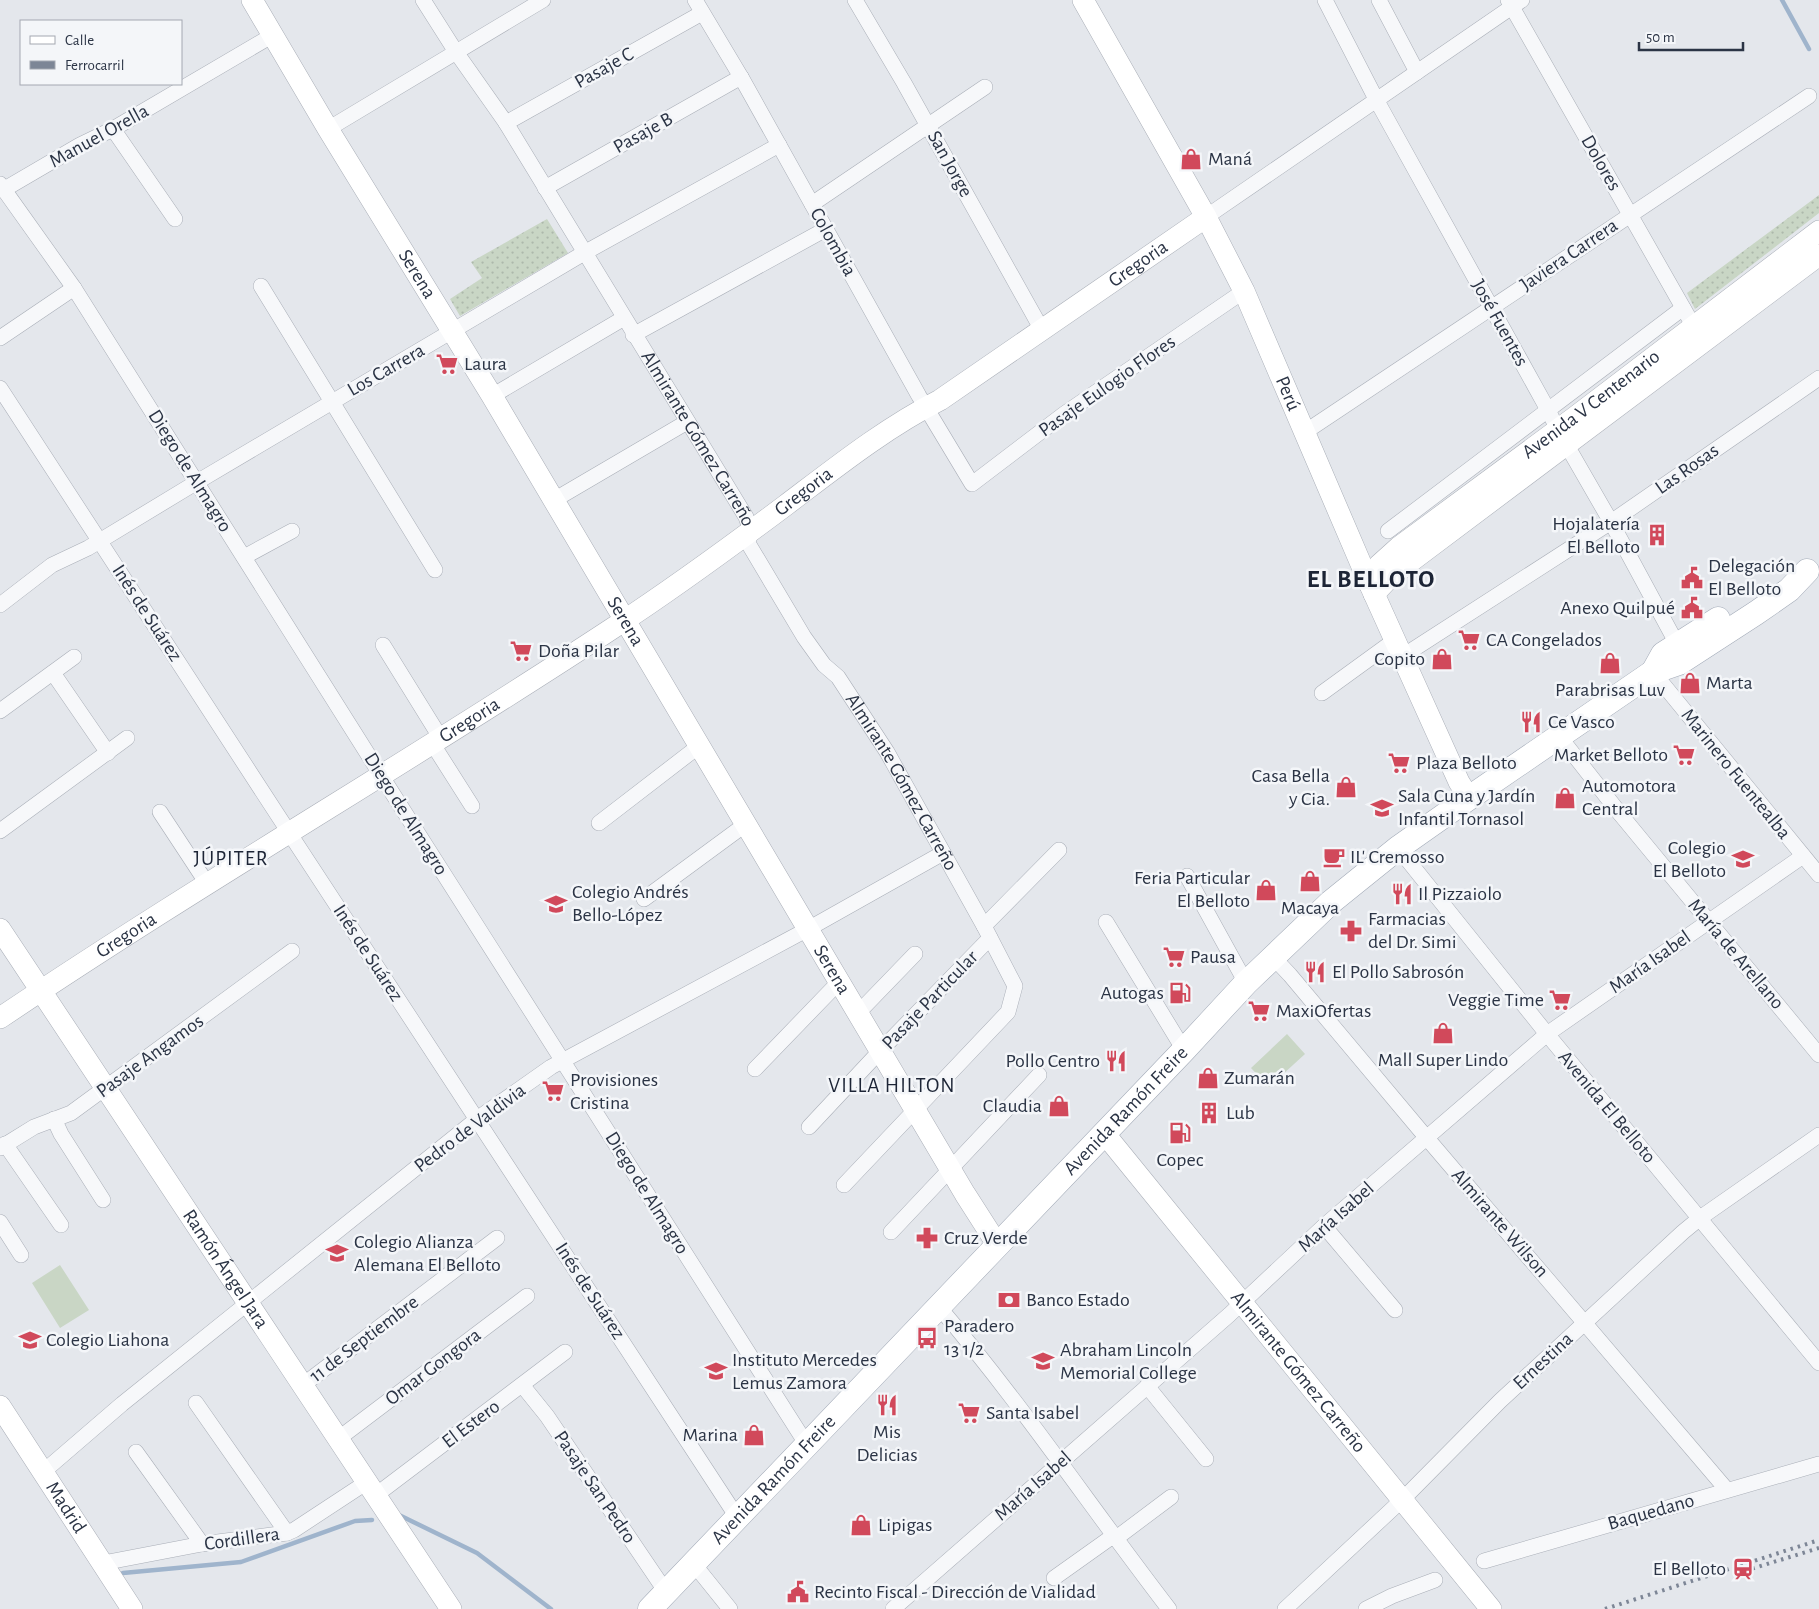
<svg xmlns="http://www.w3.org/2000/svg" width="1819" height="1609" font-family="'Alegreya Sans',sans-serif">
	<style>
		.grass { fill: url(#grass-dots) }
		.pitch { fill: #c9d6c5 }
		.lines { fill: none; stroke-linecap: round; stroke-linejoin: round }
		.stream { stroke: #9fb4cc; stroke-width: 4.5 }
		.street-casing { stroke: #a9aeb7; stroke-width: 16 }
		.secondary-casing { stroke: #a9aeb7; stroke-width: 22 }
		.primary-casing { stroke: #a3abb8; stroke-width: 25 }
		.street { stroke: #f7f8fa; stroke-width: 15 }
		.secondary { stroke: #fff; stroke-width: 21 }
		.primary { stroke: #fff; stroke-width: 24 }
		.rail { stroke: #7d8696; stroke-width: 4; stroke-dasharray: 2.5 5; stroke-linecap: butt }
		.labels { text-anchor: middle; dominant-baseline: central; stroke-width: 5; stroke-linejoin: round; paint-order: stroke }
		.street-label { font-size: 20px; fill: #2b3445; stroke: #f4f6f9 }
		.poi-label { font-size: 20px; fill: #2b3445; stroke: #f4f6f9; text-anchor: start }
		.neighbourhood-label { font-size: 21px; letter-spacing: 1px; fill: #1d2536; stroke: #f4f6f9 }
		.district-label { font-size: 25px; font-weight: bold; letter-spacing: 1px; fill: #1d2536; stroke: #f4f6f9 }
	</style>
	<defs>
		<pattern id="grass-dots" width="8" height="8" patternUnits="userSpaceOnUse" patternTransform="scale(1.25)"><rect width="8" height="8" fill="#c9d6c5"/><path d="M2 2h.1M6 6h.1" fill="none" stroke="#adb8ab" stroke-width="1.8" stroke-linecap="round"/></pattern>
	</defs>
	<rect width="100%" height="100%" fill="#e4e7ec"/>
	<!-- grass -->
	<path class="grass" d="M1819,195V213L1695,309L1687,293Z
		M547,219L568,253L460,316L450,299L482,278L471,262Z"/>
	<!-- pitch -->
	<path class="pitch" d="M1287,1034L1305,1054L1269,1087L1251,1068Z
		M60,1265L89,1310L60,1328L32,1283Z"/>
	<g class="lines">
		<!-- stream -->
		<path class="stream" d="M1782,0L1809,49
			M399,1515L477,1553L551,1609
			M123,1573L241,1562L355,1521L372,1520"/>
		<!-- street casing -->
		<g class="street-casing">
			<g id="street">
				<path id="s1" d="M423,0L456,52L506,123L746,517L751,531L748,543L804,637L824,665L838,677L887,752L984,926L1015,986L1008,1012L844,1185"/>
				<path d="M695,0L741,77L919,396L972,484L1064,414L1244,291"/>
				<path d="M855,0L904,83L1042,330"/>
				<path d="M1325,0L1377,101L1548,410L1558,430L1611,522L1677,644"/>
				<path d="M1379,0L1417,72"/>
				<path d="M1508,0L1694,327"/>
				<path d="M506,123L702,13"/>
				<path d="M113,129L175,219"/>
				<path d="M328,129L543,0"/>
				<path d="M0,184L74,288L391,791L807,1445"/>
				<path d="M545,188L741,77"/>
				<path d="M3,190L80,145L113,129L273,35"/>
				<path d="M812,204L985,87"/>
				<path d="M1206,217L1522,0"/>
				<path d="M261,286L435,570"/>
				<path d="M633,335L826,229"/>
				<path d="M0,338L74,288"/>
				<path d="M0,388L290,834L737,1517"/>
				<path d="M492,396L624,318"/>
				<path d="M1305,432L1809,96"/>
				<path d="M554,500L687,422"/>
				<path d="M1388,531L1683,308"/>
				<path d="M244,557L292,531"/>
				<path d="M0,605L52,565L88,548L197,482L584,253L779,145"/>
				<path d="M383,645L440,737"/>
				<path d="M1403,656L1611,522L1819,378"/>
				<path d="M1653,672L1819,875"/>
				<path d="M53,673L108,753"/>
				<path d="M1322,693L1395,640"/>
				<path d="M0,711L74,657"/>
				<path d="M1559,736L1621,815L1819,1055"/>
				<path d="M432,743L472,806"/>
				<path d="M160,812L208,885"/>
				<path d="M599,823L699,746"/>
				<path d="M0,831L127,738"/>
				<path d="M1398,848L1547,1034L1819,1363"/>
				<path d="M1187,876L1246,983"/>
				<path d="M644,899L746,824"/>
				<path d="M1106,922L1184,1050"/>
				<path d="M984,926L1059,850"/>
				<path d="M1273,957L1290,975L1420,1130L1727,1490"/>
				<path d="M858,1013L915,954"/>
				<path d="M755,1069L839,982"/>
				<path d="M54,1119L61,1134L103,1200"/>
				<path d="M809,1127L880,1051L990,938"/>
				<path d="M5,1144L61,1225"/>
				<path d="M0,1148L34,1127L71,1113L292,951"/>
				<path d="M0,1222L21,1255"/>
				<path d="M1324,1226L1395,1310"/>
				<path d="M891,1232L1039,1075"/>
				<path d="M939,1307C1021,1403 1092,1509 1169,1609"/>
				<path d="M303,1385L497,1238"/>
				<path d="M522,1385L547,1416L666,1592"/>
				<path d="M1147,1386L1206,1459"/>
				<path d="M196,1403L287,1533"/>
				<path d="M338,1439L527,1296"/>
				<path d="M136,1452L202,1544"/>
				<path d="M43,1472L122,1404L477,1119L551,1067L808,929L943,853"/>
				<path d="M376,1495L565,1352"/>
				<path d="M1115,1539L1171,1497"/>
				<path d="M1484,1561L1819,1464"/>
				<path d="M103,1563L202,1544L287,1533L294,1530L367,1482"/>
				<path d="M693,1563L730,1609"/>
				<path d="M1054,1578L1113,1536"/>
				<path d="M893,1609L1229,1315L1324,1226L1547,1034L1803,856"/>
				<path d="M1285,1609L1403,1499L1500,1401L1683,1232L1700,1218L1819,1135"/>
				<path d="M1366,1609L1392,1596L1435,1580"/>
			</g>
		</g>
		<!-- secondary casing -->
		<g class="secondary-casing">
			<g id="secondary">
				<path id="s2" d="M252,0L328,129L492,396L965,1194L997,1244"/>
				<path id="s3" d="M1083,0L1206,217L1244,291L1370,585L1459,782L1469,798"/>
				<path id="s4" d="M1370,585L1379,565L1399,547L1575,417L1819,231"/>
				<path d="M1374,594L1390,577L1410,562L1819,255"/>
				<path id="s5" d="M0,929L451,1609"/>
				<path id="s6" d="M0,1018C202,882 413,760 616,626C674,588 730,547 786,505C835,468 885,428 940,400L1206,217"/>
				<path id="s7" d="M1104,1133L1491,1609"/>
				<path id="s8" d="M0,1406L132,1609"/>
			</g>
		</g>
		<!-- primary casing -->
		<g class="primary-casing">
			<g id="primary">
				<path d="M1653,672L1663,654L1718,619"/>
				<path id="s9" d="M650,1609L1184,1050L1246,983L1331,902L1357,881L1398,848L1469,798L1653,672L1679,663L1756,613L1789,590L1807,571"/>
			</g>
		</g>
		<!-- street -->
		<use href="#street" class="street"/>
		<!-- secondary -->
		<use href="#secondary" class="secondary"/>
		<!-- primary -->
		<use href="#primary" class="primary"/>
		<!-- rail -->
		<path class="rail" d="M1738,1573L1819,1548
			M1605,1609L1819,1540"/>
	</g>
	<!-- icons -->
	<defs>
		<g id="shop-bare" transform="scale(1.725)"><path d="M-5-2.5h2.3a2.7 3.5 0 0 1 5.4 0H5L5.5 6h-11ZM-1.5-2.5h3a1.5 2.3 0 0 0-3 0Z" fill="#d1495b" stroke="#f4f6f9" stroke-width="2.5" paint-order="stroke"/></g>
		<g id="supermarket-bare" transform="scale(1.725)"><path d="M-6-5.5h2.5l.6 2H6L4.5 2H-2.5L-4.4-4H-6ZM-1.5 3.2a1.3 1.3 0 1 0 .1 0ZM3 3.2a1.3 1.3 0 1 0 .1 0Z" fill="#d1495b" stroke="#f4f6f9" stroke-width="2.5" paint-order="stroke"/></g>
		<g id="building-bare" transform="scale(1.725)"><path d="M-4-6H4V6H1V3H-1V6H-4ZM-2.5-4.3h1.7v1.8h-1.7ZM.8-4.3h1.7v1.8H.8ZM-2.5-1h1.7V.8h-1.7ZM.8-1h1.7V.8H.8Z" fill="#d1495b" stroke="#f4f6f9" stroke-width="2.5" paint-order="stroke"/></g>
		<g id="civic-bare" transform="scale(1.725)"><path d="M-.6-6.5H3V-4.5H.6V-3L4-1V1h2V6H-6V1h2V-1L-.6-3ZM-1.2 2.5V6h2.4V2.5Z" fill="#d1495b" stroke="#f4f6f9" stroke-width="2.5" paint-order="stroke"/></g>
		<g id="restaurant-bare" transform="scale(1.725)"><path d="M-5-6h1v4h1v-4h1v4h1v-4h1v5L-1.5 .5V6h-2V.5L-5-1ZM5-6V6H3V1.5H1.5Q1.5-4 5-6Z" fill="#d1495b" stroke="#f4f6f9" stroke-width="2.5" paint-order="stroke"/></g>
		<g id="school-bare" transform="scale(1.725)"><path d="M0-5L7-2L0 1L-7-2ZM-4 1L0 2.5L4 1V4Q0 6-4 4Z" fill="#d1495b" stroke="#f4f6f9" stroke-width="2.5" paint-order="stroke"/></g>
		<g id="cafe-bare" transform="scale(1.725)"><path d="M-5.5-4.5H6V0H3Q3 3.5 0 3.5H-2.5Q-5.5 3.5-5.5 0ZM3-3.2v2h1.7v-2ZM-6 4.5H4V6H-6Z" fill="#d1495b" stroke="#f4f6f9" stroke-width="2.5" paint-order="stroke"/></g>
		<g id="pharmacy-bare" transform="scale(1.725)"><path d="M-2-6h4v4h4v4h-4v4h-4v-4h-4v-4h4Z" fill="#d1495b" stroke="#f4f6f9" stroke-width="2.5" paint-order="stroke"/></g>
		<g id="fuel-bare" transform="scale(1.725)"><path d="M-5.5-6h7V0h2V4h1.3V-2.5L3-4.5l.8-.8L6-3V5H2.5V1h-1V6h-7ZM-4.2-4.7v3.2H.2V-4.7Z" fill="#d1495b" stroke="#f4f6f9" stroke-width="2.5" paint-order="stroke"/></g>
		<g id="bank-bare" transform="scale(1.725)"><path d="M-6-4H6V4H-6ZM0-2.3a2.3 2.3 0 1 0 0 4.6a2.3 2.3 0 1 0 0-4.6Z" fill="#d1495b" stroke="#f4f6f9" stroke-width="2.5" paint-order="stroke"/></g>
		<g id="bus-bare" transform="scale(1.725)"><path d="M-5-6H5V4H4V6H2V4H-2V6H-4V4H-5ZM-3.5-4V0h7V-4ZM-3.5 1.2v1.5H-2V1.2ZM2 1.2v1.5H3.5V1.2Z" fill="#d1495b" stroke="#f4f6f9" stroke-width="2.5" paint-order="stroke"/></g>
		<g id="station-bare" transform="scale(1.725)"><path d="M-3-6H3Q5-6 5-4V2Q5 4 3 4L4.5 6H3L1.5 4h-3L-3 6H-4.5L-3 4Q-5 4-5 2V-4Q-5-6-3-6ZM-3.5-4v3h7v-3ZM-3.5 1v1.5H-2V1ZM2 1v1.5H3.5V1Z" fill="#d1495b" stroke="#f4f6f9" stroke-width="2.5" paint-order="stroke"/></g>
	</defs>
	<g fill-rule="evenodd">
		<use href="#shop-bare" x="1191" y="159"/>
		<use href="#supermarket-bare" x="447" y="364"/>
		<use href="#building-bare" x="1657" y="535"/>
		<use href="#civic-bare" x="1692" y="578"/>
		<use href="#civic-bare" x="1692" y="608"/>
		<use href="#supermarket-bare" x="1469" y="640"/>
		<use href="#supermarket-bare" x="521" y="651"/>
		<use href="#shop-bare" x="1442" y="659"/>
		<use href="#shop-bare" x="1610" y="663"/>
		<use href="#shop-bare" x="1690" y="683"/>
		<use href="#restaurant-bare" x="1531" y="722"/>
		<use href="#supermarket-bare" x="1684" y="755"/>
		<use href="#supermarket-bare" x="1399" y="763"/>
		<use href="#shop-bare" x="1346" y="787"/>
		<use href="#shop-bare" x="1565" y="798"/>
		<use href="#school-bare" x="1382" y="808"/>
		<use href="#cafe-bare" x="1334" y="857"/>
		<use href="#school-bare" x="1743" y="859"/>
		<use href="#shop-bare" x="1310" y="881"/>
		<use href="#shop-bare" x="1266" y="890"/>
		<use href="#restaurant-bare" x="1402" y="894"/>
		<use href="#school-bare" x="556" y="904"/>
		<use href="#pharmacy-bare" x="1351" y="931"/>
		<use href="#supermarket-bare" x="1174" y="957"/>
		<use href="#restaurant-bare" x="1315" y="972"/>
		<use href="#fuel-bare" x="1180" y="993"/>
		<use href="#supermarket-bare" x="1560" y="1000"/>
		<use href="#supermarket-bare" x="1259" y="1011"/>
		<use href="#shop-bare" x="1443" y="1033"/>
		<use href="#restaurant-bare" x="1116" y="1061"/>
		<use href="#shop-bare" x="1208" y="1078"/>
		<use href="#supermarket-bare" x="553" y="1091"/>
		<use href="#shop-bare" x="1059" y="1106"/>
		<use href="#building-bare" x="1209" y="1113"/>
		<use href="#fuel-bare" x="1180" y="1133"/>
		<use href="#pharmacy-bare" x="927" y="1238"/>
		<use href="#school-bare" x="337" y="1253"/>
		<use href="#bank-bare" x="1009" y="1300"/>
		<use href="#bus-bare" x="927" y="1338"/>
		<use href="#school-bare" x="30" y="1340"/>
		<use href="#school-bare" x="1043" y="1361"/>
		<use href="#school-bare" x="716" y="1371"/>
		<use href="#restaurant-bare" x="887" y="1405"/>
		<use href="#supermarket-bare" x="969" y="1413"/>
		<use href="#shop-bare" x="754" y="1435"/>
		<use href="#shop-bare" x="861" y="1525"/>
		<use href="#station-bare" x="1743" y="1569"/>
		<use href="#civic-bare" x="798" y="1592"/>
	</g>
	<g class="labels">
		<!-- street labels -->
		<g class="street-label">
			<text transform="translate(604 68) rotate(-29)">Pasaje C</text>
			<text transform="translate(643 133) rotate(-29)">Pasaje B</text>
			<text transform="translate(99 136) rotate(-29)">Manuel Orella</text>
			<text transform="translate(1601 163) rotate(60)">Dolores</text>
			<text transform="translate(950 164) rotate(61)">San Jorge</text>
			<text transform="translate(833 242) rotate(61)">Colombia</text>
			<text transform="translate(1569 255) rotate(-34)">Javiera Carrera</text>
			<text stroke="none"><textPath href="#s6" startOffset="1366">Gregoria</textPath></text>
			<text stroke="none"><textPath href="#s2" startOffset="320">Serena</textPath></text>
			<text transform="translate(1500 323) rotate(61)">José Fuentes</text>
			<text transform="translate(386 370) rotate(-30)">Los Carrera</text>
			<text transform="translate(1107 386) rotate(-35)">Pasaje Eulogio Flores</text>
			<text stroke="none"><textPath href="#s3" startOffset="444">Perú</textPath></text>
			<text stroke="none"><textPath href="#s4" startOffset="288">Avenida V Centenario</textPath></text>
			<text stroke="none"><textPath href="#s1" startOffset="518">Almirante Gómez Carreño</textPath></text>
			<text transform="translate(1687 469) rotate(-35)">Las Rosas</text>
			<text transform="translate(190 471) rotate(58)">Diego de Almagro</text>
			<text stroke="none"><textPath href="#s6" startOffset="961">Gregoria</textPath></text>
			<text transform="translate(147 613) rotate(57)">Inés de Suárez</text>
			<text stroke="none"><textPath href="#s2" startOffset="725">Serena</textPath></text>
			<text stroke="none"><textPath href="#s6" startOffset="556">Gregoria</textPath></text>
			<text transform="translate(1736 774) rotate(51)">Marinero Fuentealba</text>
			<text stroke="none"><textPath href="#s1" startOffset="922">Almirante Gómez Carreño</textPath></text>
			<text transform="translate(406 814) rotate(58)">Diego de Almagro</text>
			<text stroke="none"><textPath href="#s6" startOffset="151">Gregoria</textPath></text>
			<text transform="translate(368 953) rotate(57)">Inés de Suárez</text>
			<text transform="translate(1736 954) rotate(50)">María de Arellano</text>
			<text transform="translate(1650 962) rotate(-35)">María Isabel</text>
			<text stroke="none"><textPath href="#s2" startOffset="1130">Serena</textPath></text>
			<text transform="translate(930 1000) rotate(-46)">Pasaje Particular</text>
			<text transform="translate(150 1056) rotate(-36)">Pasaje Angamos</text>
			<text transform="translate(1607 1107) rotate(50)">Avenida El Belloto</text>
			<text stroke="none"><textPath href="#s9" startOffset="689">Avenida Ramón Freire</textPath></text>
			<text transform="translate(470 1128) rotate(-37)">Pedro de Valdivia</text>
			<text transform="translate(647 1193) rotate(58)">Diego de Almagro</text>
			<text transform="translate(1336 1217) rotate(-42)">María Isabel</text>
			<text transform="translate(1500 1223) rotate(49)">Almirante Wilson</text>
			<text stroke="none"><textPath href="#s5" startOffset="408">Ramón Ángel Jara</textPath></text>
			<text transform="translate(590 1291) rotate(57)">Inés de Suárez</text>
			<text transform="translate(364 1339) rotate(-37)">11 de Septiembre</text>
			<text transform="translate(1543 1361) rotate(-43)">Ernestina</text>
			<text transform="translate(433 1367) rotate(-37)">Omar Gongora</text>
			<text stroke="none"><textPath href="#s7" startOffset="308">Almirante Gómez Carreño</textPath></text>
			<text transform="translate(471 1424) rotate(-37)">El Estero</text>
			<text stroke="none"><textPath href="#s9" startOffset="179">Avenida Ramón Freire</textPath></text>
			<text transform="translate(1033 1486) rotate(-41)">María Isabel</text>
			<text transform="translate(595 1487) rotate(56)">Pasaje San Pedro</text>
			<text stroke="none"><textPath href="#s8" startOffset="121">Madrid</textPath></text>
			<text transform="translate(1651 1512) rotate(-16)">Baquedano</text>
			<text transform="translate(242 1539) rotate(-8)">Cordillera</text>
		</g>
		<!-- poi labels -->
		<g class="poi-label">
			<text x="1208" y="159">Maná</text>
			<text x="464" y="364">Laura</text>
			<text x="1640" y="524" text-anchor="end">Hojalatería<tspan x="1640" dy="23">El Belloto</tspan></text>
			<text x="1708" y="566">Delegación<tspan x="1708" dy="23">El Belloto</tspan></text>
			<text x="1675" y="608" text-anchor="end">Anexo Quilpué</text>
			<text x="1486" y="640">CA Congelados</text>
			<text x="538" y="651">Doña Pilar</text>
			<text x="1425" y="659" text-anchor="end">Copito</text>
			<text x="1706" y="683">Marta</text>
			<text x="1610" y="690" text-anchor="middle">Parabrisas Luv</text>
			<text x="1548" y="722">Ce Vasco</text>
			<text x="1668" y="755" text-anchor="end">Market Belloto</text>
			<text x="1416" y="763">Plaza Belloto</text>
			<text x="1330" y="776" text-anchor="end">Casa Bella<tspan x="1330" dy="23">y Cia.</tspan></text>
			<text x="1582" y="786">Automotora<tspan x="1582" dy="23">Central</tspan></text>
			<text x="1398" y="796">Sala Cuna y Jardín<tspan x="1398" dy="23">Infantil Tornasol</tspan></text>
			<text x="1726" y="848" text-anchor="end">Colegio<tspan x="1726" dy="23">El Belloto</tspan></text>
			<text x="1350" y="857">IL' Cremosso</text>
			<text x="1250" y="878" text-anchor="end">Feria Particular<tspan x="1250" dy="23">El Belloto</tspan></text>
			<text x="572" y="892">Colegio Andrés<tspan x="572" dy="23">Bello-López</tspan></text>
			<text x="1418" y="894">Il Pizzaiolo</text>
			<text x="1310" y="908" text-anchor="middle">Macaya</text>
			<text x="1368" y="919">Farmacias<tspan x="1368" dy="23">del Dr. Simi</tspan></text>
			<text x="1190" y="957">Pausa</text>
			<text x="1332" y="972">El Pollo Sabrosón</text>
			<text x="1164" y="993" text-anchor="end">Autogas</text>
			<text x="1544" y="1000" text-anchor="end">Veggie Time</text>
			<text x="1276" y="1011">MaxiOfertas</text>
			<text x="1443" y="1060" text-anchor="middle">Mall Super Lindo</text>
			<text x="1100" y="1061" text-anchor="end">Pollo Centro</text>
			<text x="1224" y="1078">Zumarán</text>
			<text x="570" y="1080">Provisiones<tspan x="570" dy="23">Cristina</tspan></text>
			<text x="1042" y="1106" text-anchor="end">Claudia</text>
			<text x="1226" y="1113">Lub</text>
			<text x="1180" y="1160" text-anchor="middle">Copec</text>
			<text x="944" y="1238">Cruz Verde</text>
			<text x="354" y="1242">Colegio Alianza<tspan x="354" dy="23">Alemana El Belloto</tspan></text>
			<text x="1026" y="1300">Banco Estado</text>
			<text x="944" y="1326">Paradero<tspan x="944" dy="23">13 1/2</tspan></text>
			<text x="46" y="1340">Colegio Liahona</text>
			<text x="1060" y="1350">Abraham Lincoln<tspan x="1060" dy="23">Memorial College</tspan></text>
			<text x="732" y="1360">Instituto Mercedes<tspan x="732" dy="23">Lemus Zamora</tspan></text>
			<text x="986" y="1413">Santa Isabel</text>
			<text x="887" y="1432" text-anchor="middle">Mis<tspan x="887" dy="23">Delicias</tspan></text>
			<text x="738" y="1435" text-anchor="end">Marina</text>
			<text x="878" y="1525">Lipigas</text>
			<text x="1726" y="1569" text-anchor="end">El Belloto</text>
			<text x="814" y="1592">Recinto Fiscal - Dirección de Vialidad</text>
		</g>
		<!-- neighbourhood labels -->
		<g class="neighbourhood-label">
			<text x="231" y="858">JÚPITER</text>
			<text x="892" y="1085">VILLA HILTON</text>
		</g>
		<!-- district labels -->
		<g class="district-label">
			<text x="1371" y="579">EL BELLOTO</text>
		</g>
	</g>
	<!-- legend -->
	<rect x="20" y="20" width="162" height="65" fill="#f4f6f9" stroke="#a4a8b1"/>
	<rect x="30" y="36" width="25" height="8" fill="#ffffff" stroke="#a4a8b1"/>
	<text x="65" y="45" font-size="15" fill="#2b3445">Calle</text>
	<rect x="30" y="61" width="25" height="8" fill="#7d8696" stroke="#a4a8b1"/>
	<text x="65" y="70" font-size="15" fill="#2b3445">Ferrocarril</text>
	<!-- scale -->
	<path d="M1639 42v8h104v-8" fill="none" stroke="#2b3445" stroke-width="2.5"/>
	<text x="1646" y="42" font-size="15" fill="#2b3445" stroke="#f4f6f9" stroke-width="4" paint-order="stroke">50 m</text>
</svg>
